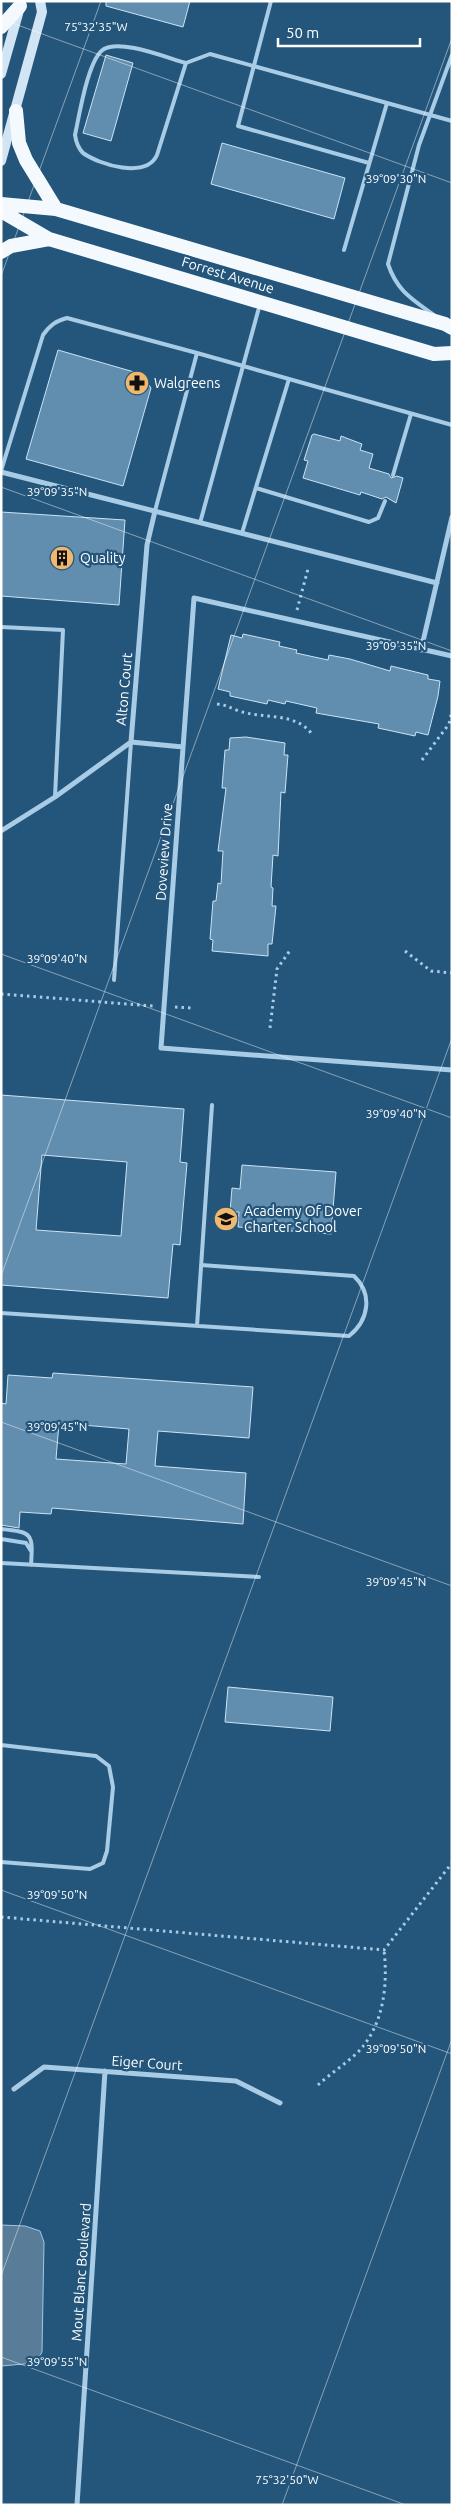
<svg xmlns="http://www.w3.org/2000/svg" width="453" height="2506" font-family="Ubuntu,sans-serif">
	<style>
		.water { fill: #597d98; stroke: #9dc8e6 }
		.building { fill: #618eaf; stroke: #cbe3f4; fill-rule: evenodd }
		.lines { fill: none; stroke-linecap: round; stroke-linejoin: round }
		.path { stroke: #a8cce5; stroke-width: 3; stroke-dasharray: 2.5 4; stroke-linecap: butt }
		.service { stroke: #a8cce5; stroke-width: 4 }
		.minor { stroke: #a8cce5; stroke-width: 5 }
		.secondary { stroke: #d2e5f5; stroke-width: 10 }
		.trunk { stroke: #f4f9fe; stroke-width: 14 }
		.ticks { fill: none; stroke: #fff; stroke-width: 1; stroke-opacity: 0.45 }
		.labels { text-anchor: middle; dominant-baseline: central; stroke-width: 4.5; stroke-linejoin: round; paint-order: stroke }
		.street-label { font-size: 14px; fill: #fff; stroke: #24567c }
		.poi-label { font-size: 14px; fill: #fff; stroke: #24567c; text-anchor: start }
		.ticks-label { font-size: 12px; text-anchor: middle; fill: #fff; stroke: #24567c; stroke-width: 4.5; stroke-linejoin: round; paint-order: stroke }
	</style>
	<rect width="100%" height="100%" fill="#24567c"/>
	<!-- water -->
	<path class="water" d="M1,2225L25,2226L40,2231L44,2242L42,2352L36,2363L1,2366Z"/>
	<!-- building -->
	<path class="building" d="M106,1H190L183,27L106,6Z
		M106,55L133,63L111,141L83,133Z
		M222,143L345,178L334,219L211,184Z
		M58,350L141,374L151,388L123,486L26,459Z
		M314,434L340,441L341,436L362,444L360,450L373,454L369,468L389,474L391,478L397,476L403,478L396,503L386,497L382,499L361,492L360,495L303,478L308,461L304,460L312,435Z
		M1,512L125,520L119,605L1,596Z
		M243,634L280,642L279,646L297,650L296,653L328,660L329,655L350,659L390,671L391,666L428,675V679L440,681L438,696L428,735L416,732L415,736L392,731L378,728L379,724L316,713L317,708L286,701L285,704L268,700L267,704L230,696V692L218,689L231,635L242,638Z
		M246,737L285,743L284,755H288L285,793L281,792L278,856L273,855L271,887L273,888L272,906H276L272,944H268V956L212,951L213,940L210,939L213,901H216L218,883L221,884L223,851H218L226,788H222L225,750H229L230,738Z
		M1,1095L184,1109L180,1162L187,1163L180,1245L173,1244L168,1298L1,1285ZM42,1155L127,1162L121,1236L36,1230Z
		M242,1165L336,1172L331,1234L238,1227L239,1212H230L232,1188L240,1189Z
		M53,1373L253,1387L249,1438L158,1431L155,1466L246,1473L243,1524L52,1508L51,1514L20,1512L19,1528L1,1525V1403L6,1404L8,1375L52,1378ZM59,1423L129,1429L126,1464L56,1459Z
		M228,1687L333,1697L330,1731L225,1722Z"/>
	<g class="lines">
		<!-- path -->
		<path class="path" d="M297,610L308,569
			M217,704C226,705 231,708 239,711C262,719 295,712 311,733
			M422,760L449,724L452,711
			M405,951L431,971L452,973
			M1,994L153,1006
			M175,1007L192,1008
			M270,1028L277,969L291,949
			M1,1917L384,1950L452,1863
			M318,2085C331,2073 347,2063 359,2051C384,2024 388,1984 384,1950"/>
		<!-- service -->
		<path class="service" d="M271,1L238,126L369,163
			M186,63C167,58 121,39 104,49C88,58 79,117 75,135C76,142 78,148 83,153C100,165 146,179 157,155L186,63L210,54L452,121
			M344,250L387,103
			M434,315C412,299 397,291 388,264L419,145L452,55
			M197,353L452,425
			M1,471L43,335C50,325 56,321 67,318L197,353L155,511
			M393,475L411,414
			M256,488L369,522L378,518L385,501
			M200,523L260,304
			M242,533L289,379
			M1,627L63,630L55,797
			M114,980L131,742
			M1,1313L349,1336C369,1320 373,1294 354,1276L201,1265
			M197,1326L212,1105
			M1,1529C33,1532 33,1534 31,1565
			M1,1539L26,1543L31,1551
			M1,1563L259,1577
			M1,1745L96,1756L109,1766L113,1787L107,1851L103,1863L90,1869L1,1862"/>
		<!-- minor -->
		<path class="minor" d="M1,472L437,583
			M421,650L452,517
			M452,656L194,598L161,1048L452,1070
			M131,742L183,747
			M1,831L55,797L131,742L147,545L155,511
			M14,2089L44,2067L236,2081L280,2103
			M77,2505L105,2071"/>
		<!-- secondary -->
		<path class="secondary" d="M1,74L20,7
			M1,161L42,12L40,1"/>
		<!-- trunk -->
		<path class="trunk" d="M1,27L20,6
			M16,111L19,143L26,160L56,209
			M1,204L56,209L445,324L452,328
			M1,211L49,239L434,354L452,353
			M1,252L11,246L49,239"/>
	</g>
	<!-- ticks -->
	<path class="ticks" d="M1,19L452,183M1,276L101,1M1,487L452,651M1,954L452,1118M1,1276L452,38M1,1422L452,1586M1,1890L452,2054M1,2276L452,1038M1,2357L406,2505M282,2505L452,2039"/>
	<!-- icons -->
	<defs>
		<g id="pharmacy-disc" transform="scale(1.25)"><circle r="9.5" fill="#efb86c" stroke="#24567c"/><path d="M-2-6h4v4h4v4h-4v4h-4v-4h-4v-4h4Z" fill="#111"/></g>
		<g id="building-disc" transform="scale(1.25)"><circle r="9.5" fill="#efb86c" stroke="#24567c"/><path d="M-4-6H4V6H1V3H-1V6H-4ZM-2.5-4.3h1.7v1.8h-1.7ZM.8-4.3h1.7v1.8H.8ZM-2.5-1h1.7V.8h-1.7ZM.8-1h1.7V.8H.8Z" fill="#111"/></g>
		<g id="school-disc" transform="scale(1.25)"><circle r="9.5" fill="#efb86c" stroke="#24567c"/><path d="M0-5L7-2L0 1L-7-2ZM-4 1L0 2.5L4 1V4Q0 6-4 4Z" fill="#111"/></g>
	</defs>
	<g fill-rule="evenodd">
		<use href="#pharmacy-disc" x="137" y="383"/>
		<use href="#building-disc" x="62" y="558"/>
		<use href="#school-disc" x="226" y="1219"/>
	</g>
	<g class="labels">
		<!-- street labels -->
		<g class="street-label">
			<text transform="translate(228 275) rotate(17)">Forrest Avenue</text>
			<text transform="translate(124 689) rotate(-85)">Alton Court</text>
			<text transform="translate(164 852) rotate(-86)">Doveview Drive</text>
			<text transform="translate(147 2063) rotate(4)">Eiger Court</text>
			<text transform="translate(81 2272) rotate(-86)">Mout Blanc Boulevard</text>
		</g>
		<!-- poi labels -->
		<g class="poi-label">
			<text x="154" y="383">Walgreens</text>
			<text x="80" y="558">Quality</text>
			<text x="244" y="1211">Academy Of Dover<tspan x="244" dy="16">Charter School</tspan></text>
		</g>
	</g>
	<g class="ticks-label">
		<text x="96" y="31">75°32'35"W</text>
		<text x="396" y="183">39°09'30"N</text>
		<text x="57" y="496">39°09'35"N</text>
		<text x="396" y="650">39°09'35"N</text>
		<text x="57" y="963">39°09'40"N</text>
		<text x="396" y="1118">39°09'40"N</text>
		<text x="57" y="1431">39°09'45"N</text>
		<text x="396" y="1586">39°09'45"N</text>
		<text x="57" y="1899">39°09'50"N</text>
		<text x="396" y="2053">39°09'50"N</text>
		<text x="57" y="2366">39°09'55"N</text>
		<text x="287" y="2484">75°32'50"W</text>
	</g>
	<!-- border -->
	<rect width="453" height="2506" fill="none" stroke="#ffffff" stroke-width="5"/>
	<!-- scale -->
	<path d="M278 38v8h142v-8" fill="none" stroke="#ffffff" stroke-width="2.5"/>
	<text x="286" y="38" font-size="15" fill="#ffffff" stroke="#24567c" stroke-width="4" paint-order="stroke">50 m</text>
</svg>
